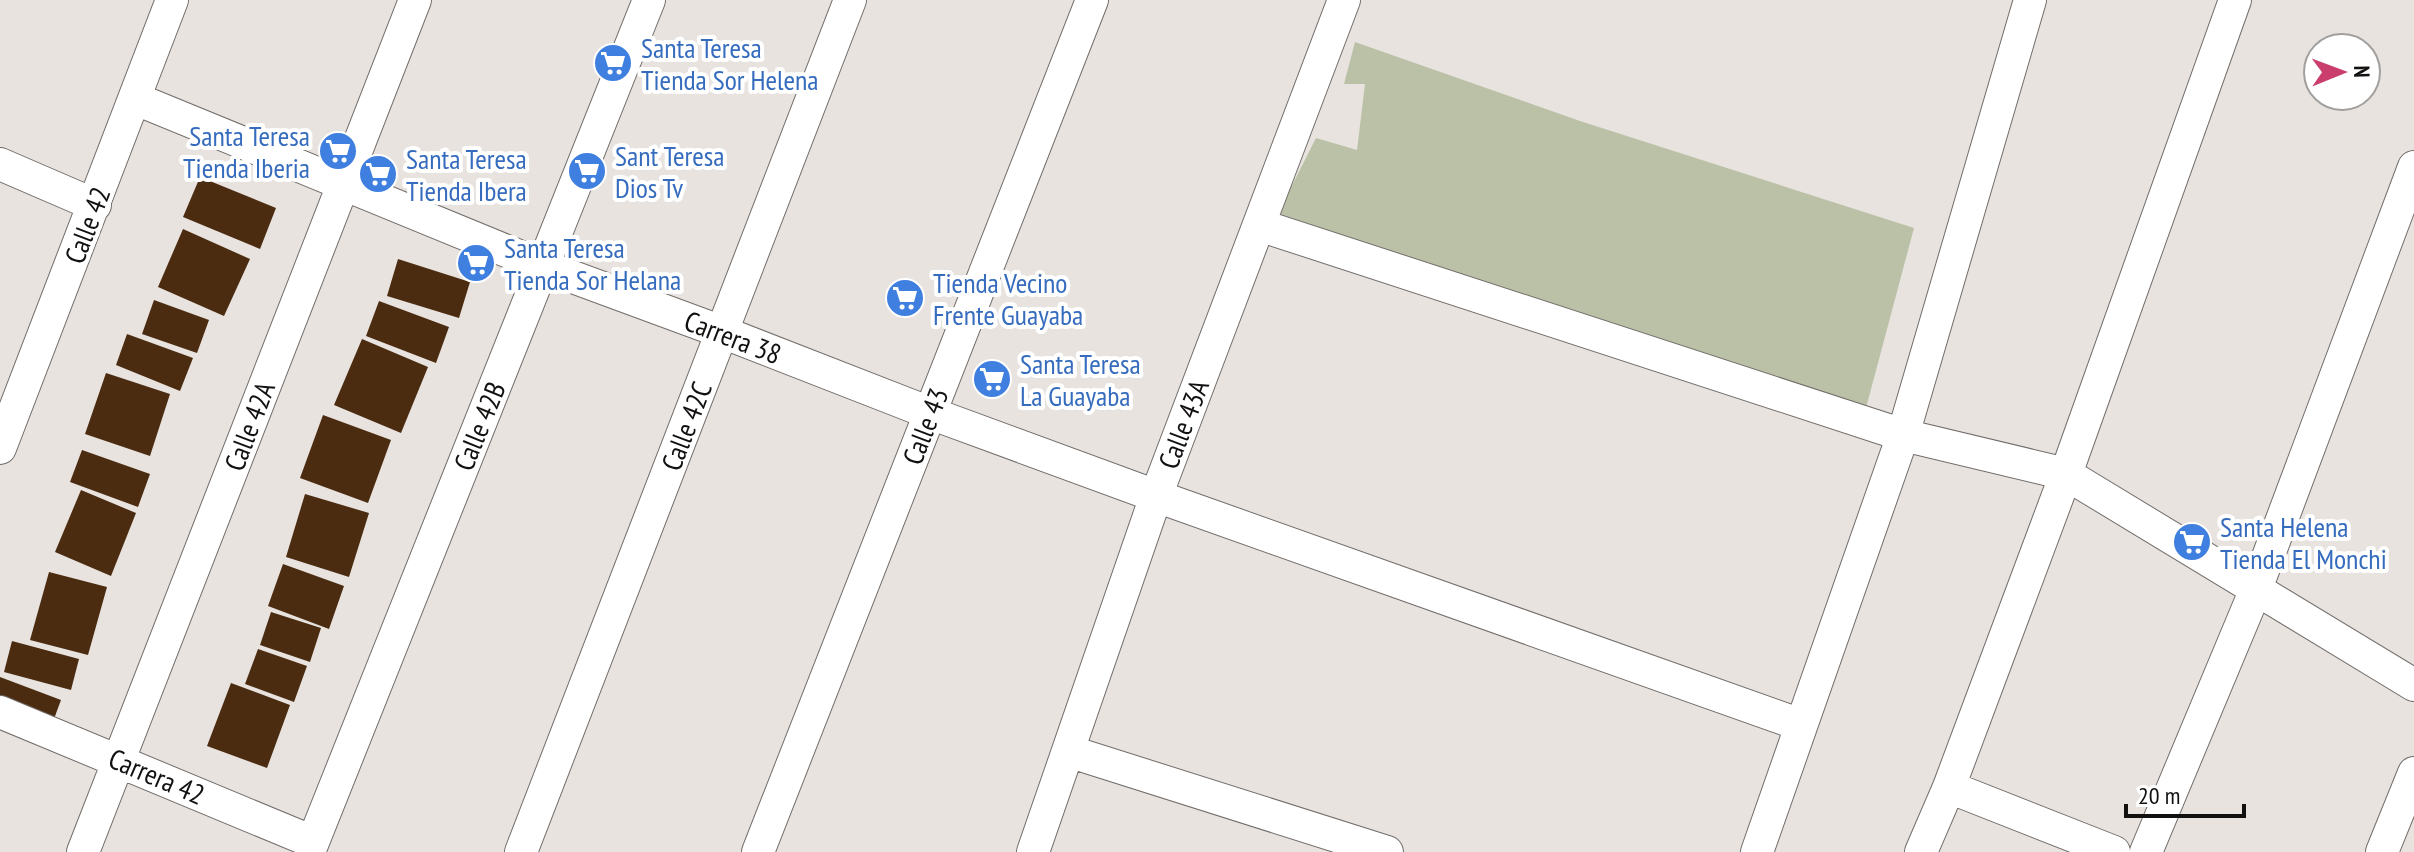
<svg xmlns="http://www.w3.org/2000/svg" width="2414" height="852" font-family="'PT Sans Narrow',sans-serif">
	<style>
		.green { fill: #bbc1a6 }
		.building { fill: #4c2c11 }
		.lines { fill: none; stroke-linecap: round; stroke-linejoin: round }
		.minor-casing { stroke: #726d6a; stroke-width: 34 }
		.minor { stroke: #fff; stroke-width: 32 }
		.labels { text-anchor: middle; dominant-baseline: central; stroke-width: 8; stroke-linejoin: round; paint-order: stroke }
		.shop-label { font-size: 28px; fill: #366cbe; stroke: #fff; text-anchor: start }
		.street-label { font-size: 28px; fill: #131110; stroke: #fff }
	</style>
	<rect width="100%" height="100%" fill="#e8e3df"/>
	<!-- green -->
	<path class="green" d="M1355,42L1580,121L1914,228L1866,408L1275,219L1316,138L1357,150L1365,84H1344Z"/>
	<!-- building -->
	<path class="building" d="M200,177L276,208L260,249L183,217Z
		M183,229L250,259L224,316L158,287Z
		M398,259L470,282L459,318L387,296Z
		M154,300L209,320L197,353L142,334Z
		M379,301L449,327L436,363L366,336Z
		M127,334L193,358L180,391L116,365Z
		M362,339L428,367L401,433L334,405Z
		M106,373L170,394L150,456L85,434Z
		M323,415L391,440L368,503L300,478Z
		M82,450L150,474L138,507L70,482Z
		M81,490L136,513L111,576L55,552Z
		M305,494L369,513L349,577L286,557Z
		M283,564L344,586L329,629L268,606Z
		M49,572L107,587L88,655L30,640Z
		M271,612L321,628L310,662L260,645Z
		M12,641L79,659L71,690L4,672Z
		M258,649L307,666L294,702L245,684Z
		M0,677L61,700L51,727L0,707Z
		M231,683L290,705L267,768L207,746Z"/>
	<g class="lines">
		<!-- minor casing -->
		<g class="minor-casing">
			<path id="minor" d="M136,99L543,266L722,332L930,413L1156,496L1801,725
				M0,164L95,205
				M1259,225L1903,435L2030,0
				M0,448L172,0
				M0,712L313,842
				M1068,751L1387,852
				M1949,787L2114,852
				M83,852L415,0
				M309,852L649,0
				M521,852L850,0
				M758,852L1092,0
				M1033,852L1156,496L1344,0
				M1757,852L1903,435L2066,474L2414,685
				M1921,852L1949,787L2066,474L2235,0
				M2146,852L2256,589L2414,167
				M2382,852L2414,773"/>
		</g>
		<!-- minor -->
		<use href="#minor" class="minor"/>
	</g>
	<!-- icons -->
	<defs>
		<g id="supermarket-disc" transform="scale(2)"><circle r="9.5" fill="#3f7fe0" stroke="#fff"/><path d="M-6-5.5h2.5l.6 2H6L4.5 2H-2.5L-4.4-4H-6ZM-1.5 3.2a1.3 1.3 0 1 0 .1 0ZM3 3.2a1.3 1.3 0 1 0 .1 0Z" fill="#fff"/></g>
	</defs>
	<g fill-rule="evenodd">
		<use href="#supermarket-disc" x="613" y="63"/>
		<use href="#supermarket-disc" x="338" y="151"/>
		<use href="#supermarket-disc" x="587" y="171"/>
		<use href="#supermarket-disc" x="378" y="174"/>
		<use href="#supermarket-disc" x="476" y="263"/>
		<use href="#supermarket-disc" x="905" y="298"/>
		<use href="#supermarket-disc" x="992" y="379"/>
		<use href="#supermarket-disc" x="2192" y="542"/>
	</g>
	<g class="labels">
		<!-- shop labels -->
		<g class="shop-label">
			<text x="641" y="47">Santa Teresa<tspan x="641" dy="32">Tienda Sor Helena</tspan></text>
			<text x="310" y="135" text-anchor="end">Santa Teresa<tspan x="310" dy="32">Tienda Iberia</tspan></text>
			<text x="615" y="155">Sant Teresa<tspan x="615" dy="32">Dios Tv</tspan></text>
			<text x="406" y="158">Santa Teresa<tspan x="406" dy="32">Tienda Ibera</tspan></text>
			<text x="504" y="247">Santa Teresa<tspan x="504" dy="32">Tienda Sor Helana</tspan></text>
			<text x="933" y="282">Tienda Vecino<tspan x="933" dy="32">Frente Guayaba</tspan></text>
			<text x="1020" y="363">Santa Teresa<tspan x="1020" dy="32">La Guayaba</tspan></text>
			<text x="2220" y="526">Santa Helena<tspan x="2220" dy="32">Tienda El Monchi</tspan></text>
		</g>
		<!-- street labels -->
		<g class="street-label">
			<text transform="translate(87 225) rotate(-69)">Calle 42</text>
			<text transform="translate(733 337) rotate(21)">Carrera 38</text>
			<text transform="translate(1183 424) rotate(-69)">Calle 43A</text>
			<text transform="translate(249 426) rotate(-69)">Calle 42A</text>
			<text transform="translate(479 426) rotate(-68)">Calle 42B</text>
			<text transform="translate(686 426) rotate(-69)">Calle 42C</text>
			<text transform="translate(925 426) rotate(-69)">Calle 43</text>
			<text transform="translate(157 776) rotate(23)">Carrera 42</text>
		</g>
	</g>
	<!-- north arrow -->
	<g transform="translate(2342 72) rotate(89)"><circle r="38" fill="#ffffff" stroke="#a1a09f" stroke-width="2"/>
	<path d="M0-6L14 30L0 20L-14 30Z" fill="#ca3e6e"/>
	<text y="-12" font-size="22" font-weight="bold" text-anchor="middle" fill="#131110">N</text>
	</g>
	<!-- scale -->
	<path d="M2126 804v12h118v-12" fill="none" stroke="#131110" stroke-width="4"/>
	<text x="2138" y="804" font-size="24" fill="#131110" stroke="#ffffff" stroke-width="6" paint-order="stroke">20 m</text>
</svg>
